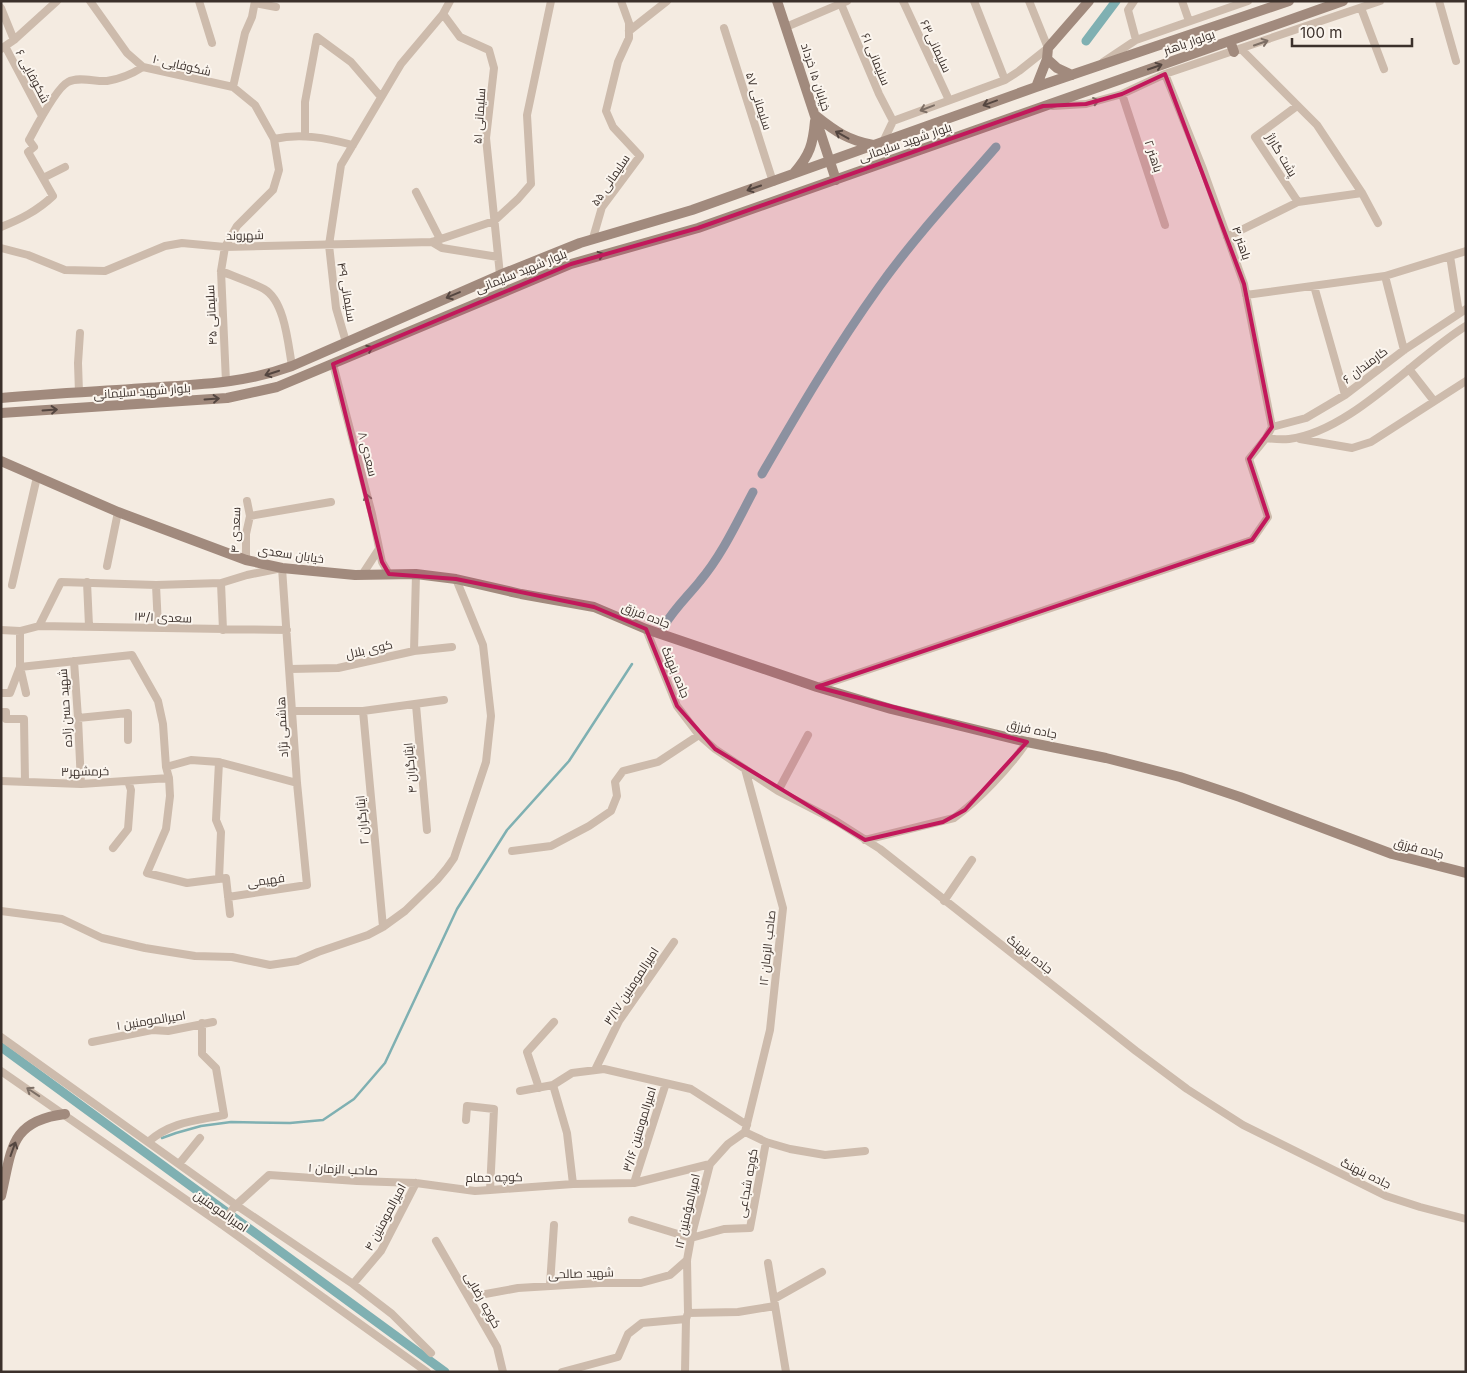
<svg xmlns="http://www.w3.org/2000/svg" width="1467" height="1373" font-family="Inter,Cairo,sans-serif">
	<style>
		.lines { fill: none; stroke-linecap: round; stroke-linejoin: round }
		.stream { stroke: #7fb0b2; stroke-width: 2.5 }
		.canal { stroke: #7fb0b2; stroke-width: 9 }
		.street { stroke: #cdbbac; stroke-width: 8 }
		.secondary { stroke: #a18a7d; stroke-width: 10 }
		.oneway { stroke: #7d6f65 }
		.oneway2 { stroke: #544640 }
		.marked { fill: #c2185b; fill-opacity: 0.2; stroke: #c2185b; stroke-width: 4; stroke-linejoin: round }
		.labels { text-anchor: middle; dominant-baseline: central; stroke-width: 4; stroke-linejoin: round; paint-order: stroke }
		.street-label { font-size: 12px; fill: #3b302b; stroke: #fbf5ee }
	</style>
	<rect width="100%" height="100%" fill="#f4ebe1"/>
	<g class="lines">
		<!-- stream -->
		<path class="stream" d="M162,1138L176,1133L201,1126L231,1122L290,1123L323,1120L354,1099L385,1063L457,909L507,830L569,761L632,664"/>
		<!-- canal -->
		<path class="canal" d="M1086,41L1116,1
			M762,474C799,410 836,347 879,287C914,238 956,193 996,147
			M664,626C674,609 688,596 700,581C722,555 737,522 753,492
			M1,1047L445,1372"/>
		<!-- street -->
		<path class="street" d="M90,1L127,53L143,67L233,87L255,105L274,139L279,170L273,190L237,226L225,247L221,271L226,382
			M199,1L212,43
			M903,1L949,100
			M974,1L1005,80
			M1134,1L1128,10L1136,40
			M1182,1L1189,21
			M1439,1L1456,61
			M255,3L276,7
			M841,4L879,94L893,121
			M1,8L14,40
			M1361,8L1384,69
			M443,14L460,37L489,50L494,68L486,138L500,275
			M786,27L847,1
			M724,28L773,182
			M629,31L667,1
			M5,46L42,116
			M1,49L14,40L57,1
			M1241,49L1317,125L1362,193L1378,223
			M1103,62L1136,40L1248,1
			M1165,74L1203,169L1244,284L1272,427
			M233,87L245,33L252,17L255,1
			M1122,94L1165,225
			M1053,106L1086,104L1122,94L1165,74L1380,1
			M1297,106L1255,137L1298,202
			M305,136V102L317,37L351,62L381,97
			M274,139C301,133 326,138 353,145
			M883,142L893,121L1005,80L1019,71L1048,48L1029,1
			M43,178L65,167
			M416,192L440,239
			M1,227C21,219 37,211 53,196L28,152L34,147L29,140C36,127 56,88 68,82C79,76 95,82 107,81C120,79 132,74 143,67
			M1227,237L1298,202L1362,193
			M593,238L602,207L640,156L613,127L606,111L618,62L629,38V23L621,1
			M432,242L442,248L498,257
			M1,248L28,255L65,270L105,271L165,246L182,243L225,247L432,242L494,221L518,199L531,184L527,115L551,1
			M1450,256L1459,313
			M221,271C235,277 251,282 264,289C285,301 288,344 292,366
			M1385,276L1404,350
			M1314,286L1345,395
			M1246,295L1385,276L1466,251
			M346,342L336,308L329,245L341,165L401,64L443,14L450,1
			M333,364L372,514L382,562L389,574
			M1409,369L1434,401
			M79,393L78,363L80,333
			M1272,427L1306,418L1345,395L1404,350L1466,309
			M1266,438C1273,439 1281,440 1289,439C1350,432 1414,358 1466,326
			M1300,439L1352,448L1371,442L1466,381
			M250,516L331,502
			M246,560V534L250,516L247,501
			M107,566L118,512
			M362,575L379,549
			M87,582L89,626
			M221,583L223,630
			M12,585L37,477
			M156,585L158,627
			M39,626L61,582L156,585L221,583L247,575L282,568L297,783L307,885L228,897
			M646,629L677,706L699,735L715,749L778,791L836,821L880,849L1136,1051L1187,1089L1243,1125L1386,1196L1420,1207L1466,1219
			M1,630L20,631L39,626L287,630
			M20,631V667L26,693
			M414,651L416,574
			M74,661L78,718L81,784
			M20,667L132,655L158,701L163,724L166,767L169,778L170,796L166,829L147,873L187,883L226,878L230,914
			M290,669L338,668L414,651L452,647
			M817,687L1252,540L1268,517L1249,459L1266,438L1272,427
			M1,693H10L20,667
			M416,705L427,830
			M292,711H363L444,700
			M363,711L383,927
			M1,712H6V719H24L25,781
			M78,718L128,713V740
			M219,762L216,820L221,832L219,879
			M166,767L191,760L219,762L297,783
			M1,781L81,784L169,778
			M778,791L808,735
			M865,840L954,818C979,800 1009,768 1027,742
			M113,848L128,829L131,790L128,781
			M512,851L551,846L589,826L611,811L617,796L615,782L623,771L658,762L699,735
			M944,901L972,860
			M1,911L62,919L102,938L145,948L195,956L232,957L270,965L297,961L318,952L368,935L383,927L405,911L437,880L447,868L454,858L486,762L491,716L483,645L456,579
			M1,1037L236,1205L353,1284L392,1314L431,1353
			M92,1042L152,1030L168,1031L213,1022
			M595,1070L619,1021L674,942
			M1,1071L221,1224L427,1372
			M553,1085L567,1133L573,1184
			M539,1088L527,1052L554,1022
			M520,1091L553,1085L572,1073L604,1069L691,1089L747,1125
			M466,1120L467,1106L494,1109L490,1190
			M745,1132L770,1030L783,908L745,769
			M745,1132L766,1142L790,1149L825,1155L865,1151
			M148,1142C171,1122 194,1121 224,1115L216,1068L202,1054V1023
			M179,1164L200,1138
			M634,1183L666,1083
			M632,1220L691,1238L724,1229L750,1228L766,1142
			M221,1224L236,1205L269,1175L357,1181L416,1183L475,1191L490,1190L573,1184L634,1183L710,1164
			M436,1241L497,1347L503,1372
			M768,1263L786,1372
			M353,1284L381,1251L416,1183
			M550,1285L554,1225
			M469,1297L518,1288L599,1283H641L670,1275L687,1260
			M774,1299L822,1272
			M688,1313L738,1312L775,1306
			M562,1372L618,1357L628,1334L642,1323L686,1319
			M685,1372L686,1319L688,1313L687,1260L691,1238L710,1164L728,1144L745,1132"/>
		<!-- secondary -->
		<path class="secondary" d="M777,1L836,180
			M1230,41L1234,52
			M1047,59L1048,48L1089,1
			M1036,87L1047,59L1057,68L1072,75
			M816,116C836,132 848,140 873,145
			M794,173C810,155 813,144 815,121
			M1,398C54,393 108,391 161,387C207,384 248,382 292,366L500,275L580,243L692,210L1036,87L1289,1
			M1,413L227,398L277,387L571,264L698,228L1343,1
			M1,461L118,512L246,560L282,568L355,575L416,574L456,579L521,594L594,607L646,629L817,687L891,709L1027,742L1106,758L1180,777L1240,797L1392,854L1466,873
			M1,1196C12,1150 9,1121 65,1114"/>
	</g>
	<!-- one-way arrows -->
	<defs><path id="oneway-shaft" d="M-6 0H5M1.5-3L5.5 0L1.5 3" fill="none" stroke-width="1.6" stroke-linecap="round" stroke-linejoin="round" transform="scale(1.25)"/></defs>
	<g class="oneway">
		<use href="#oneway-shaft" transform="translate(1261 43) rotate(-19)"/>
		<use href="#oneway-shaft" transform="translate(1092 102) rotate(-13)"/>
		<use href="#oneway-shaft" transform="translate(927 108) rotate(159)"/>
		<use href="#oneway-shaft" transform="translate(368 501) rotate(-104)"/>
		<use href="#oneway-shaft" transform="translate(33 1092) rotate(-146)"/>
	</g>
	<g class="oneway2">
		<use href="#oneway-shaft" transform="translate(1155 67) rotate(-19)"/>
		<use href="#oneway-shaft" transform="translate(990 103) rotate(160)"/>
		<use href="#oneway-shaft" transform="translate(842 135) rotate(-151)"/>
		<use href="#oneway-shaft" transform="translate(754 188) rotate(161)"/>
		<use href="#oneway-shaft" transform="translate(597 256) rotate(-17)"/>
		<use href="#oneway-shaft" transform="translate(453 295) rotate(157)"/>
		<use href="#oneway-shaft" transform="translate(366 350) rotate(-23)"/>
		<use href="#oneway-shaft" transform="translate(272 373) rotate(162)"/>
		<use href="#oneway-shaft" transform="translate(212 399) rotate(-4)"/>
		<use href="#oneway-shaft" transform="translate(50 410) rotate(-4)"/>
		<use href="#oneway-shaft" transform="translate(13 1149) rotate(-70)"/>
	</g>
	<!-- marked area -->
	<path class="marked" d="M1165,74L1244,284L1272,427L1249,459L1268,517L1252,540L817,687L1027,742L965,810L943,822L865,840L715,749L677,706L646,629L594,607L456,579L389,574L382,562L333,364L571,264L698,228L1043,106L1086,104L1122,94Z"/>
	<g class="labels">
		<!-- street labels -->
		<g class="street-label">
			<text transform="translate(1189 42) rotate(-19)">بولوار باهنر</text>
			<text transform="translate(936 46) rotate(65)">سلیمانی۶۳</text>
			<text transform="translate(876 59) rotate(67)">سلیمانی ۶۱</text>
			<text transform="translate(182 65) rotate(13)">شکوفایی ۱۰</text>
			<text transform="translate(33 76) rotate(62)">شکوفایی ۶</text>
			<text transform="translate(816 77) rotate(72)">خیابان ۱۵ خرداد</text>
			<text transform="translate(759 101) rotate(72)">سلیمانی ۵۷</text>
			<text transform="translate(479 116) rotate(-86)">سلیمانی ۵۱</text>
			<text transform="translate(905 142) rotate(-19)">بلوار شهید سلیمانی</text>
			<text transform="translate(1282 155) rotate(59)">پشت گاراژ</text>
			<text transform="translate(1154 156) rotate(72)">باهنر ۲</text>
			<text transform="translate(610 180) rotate(-56)">سلیمانی ۵۵</text>
			<text transform="translate(245 235) rotate(-1)">شهروند</text>
			<text transform="translate(1242 243) rotate(71)">باهنر ۴</text>
			<text transform="translate(521 271) rotate(-22)">بلوار شهید سلیمانی</text>
			<text transform="translate(347 292) rotate(80)">سلیمانی ۴۹</text>
			<text transform="translate(211 315) rotate(-93)">سلیمانی ۴۵</text>
			<text transform="translate(1365 365) rotate(-37)">کارمندان ۶</text>
			<text transform="translate(142 391) rotate(-4)">بلوار شهید سلیمانی</text>
			<text transform="translate(368 454) rotate(76)">سعدی ۸</text>
			<text transform="translate(235 530) rotate(-88)">سعدی ۴</text>
			<text transform="translate(291 554) rotate(8)">خیابان سعدی</text>
			<text transform="translate(646 615) rotate(21)">جاده فرزق</text>
			<text transform="translate(163 617) rotate(2)">سعدی ۱۳/۱</text>
			<text transform="translate(369 649) rotate(-13)">کوی بلال</text>
			<text transform="translate(676 672) rotate(67)">جاده بنهنگ</text>
			<text transform="translate(65 708) rotate(-94)">شهید حسن زاده</text>
			<text transform="translate(282 727) rotate(-93)">هاشمی نژاد</text>
			<text transform="translate(1032 729) rotate(12)">جاده فرزق</text>
			<text transform="translate(410 768) rotate(-95)">ایثارگران ۴</text>
			<text transform="translate(85 771) rotate(-1)">خرمشهر۳</text>
			<text transform="translate(362 820) rotate(-95)">ایثارگران ۲</text>
			<text transform="translate(1419 848) rotate(15)">جاده فرزق</text>
			<text transform="translate(266 880) rotate(-8)">فهیمی</text>
			<text transform="translate(767 948) rotate(-84)">صاحب الزمان ۱۲</text>
			<text transform="translate(1030 954) rotate(38)">جاده بنهنگ</text>
			<text transform="translate(631 986) rotate(-57)">امیرالمومنین ۳/۱۷</text>
			<text transform="translate(151 1020) rotate(-9)">امیرالمومنین ۱</text>
			<text transform="translate(639 1129) rotate(-73)">امیرالمومنین ۳/۱۶</text>
			<text transform="translate(343 1169) rotate(3)">صاحب الزمان ۱</text>
			<text transform="translate(1366 1173) rotate(26)">جاده بنهنگ</text>
			<text transform="translate(494 1177) rotate(-1)">کوچه حمام</text>
			<text transform="translate(747 1183) rotate(-80)">کوچه شجاعی</text>
			<text transform="translate(221 1211) rotate(35)">امیرالمومنین</text>
			<text transform="translate(687 1211) rotate(-77)">امیرالمؤمنین ۱۲</text>
			<text transform="translate(385 1217) rotate(-62)">امیرالمومنین ۴</text>
			<text transform="translate(581 1273) rotate(-2)">شهید صالحی</text>
			<text transform="translate(483 1300) rotate(61)">کوچه رضایی</text>
		</g>
	</g>
	<!-- border -->
	<rect width="1467" height="1373" fill="none" stroke="#3b302b" stroke-width="5"/>
	<!-- scale -->
	<path d="M1292 38v8h120v-8" fill="none" stroke="#3b302b" stroke-width="2.5"/>
	<text x="1300" y="38" font-size="15" fill="#3b302b" stroke="#fbf5ee" stroke-width="4" paint-order="stroke">100 m</text>
</svg>
